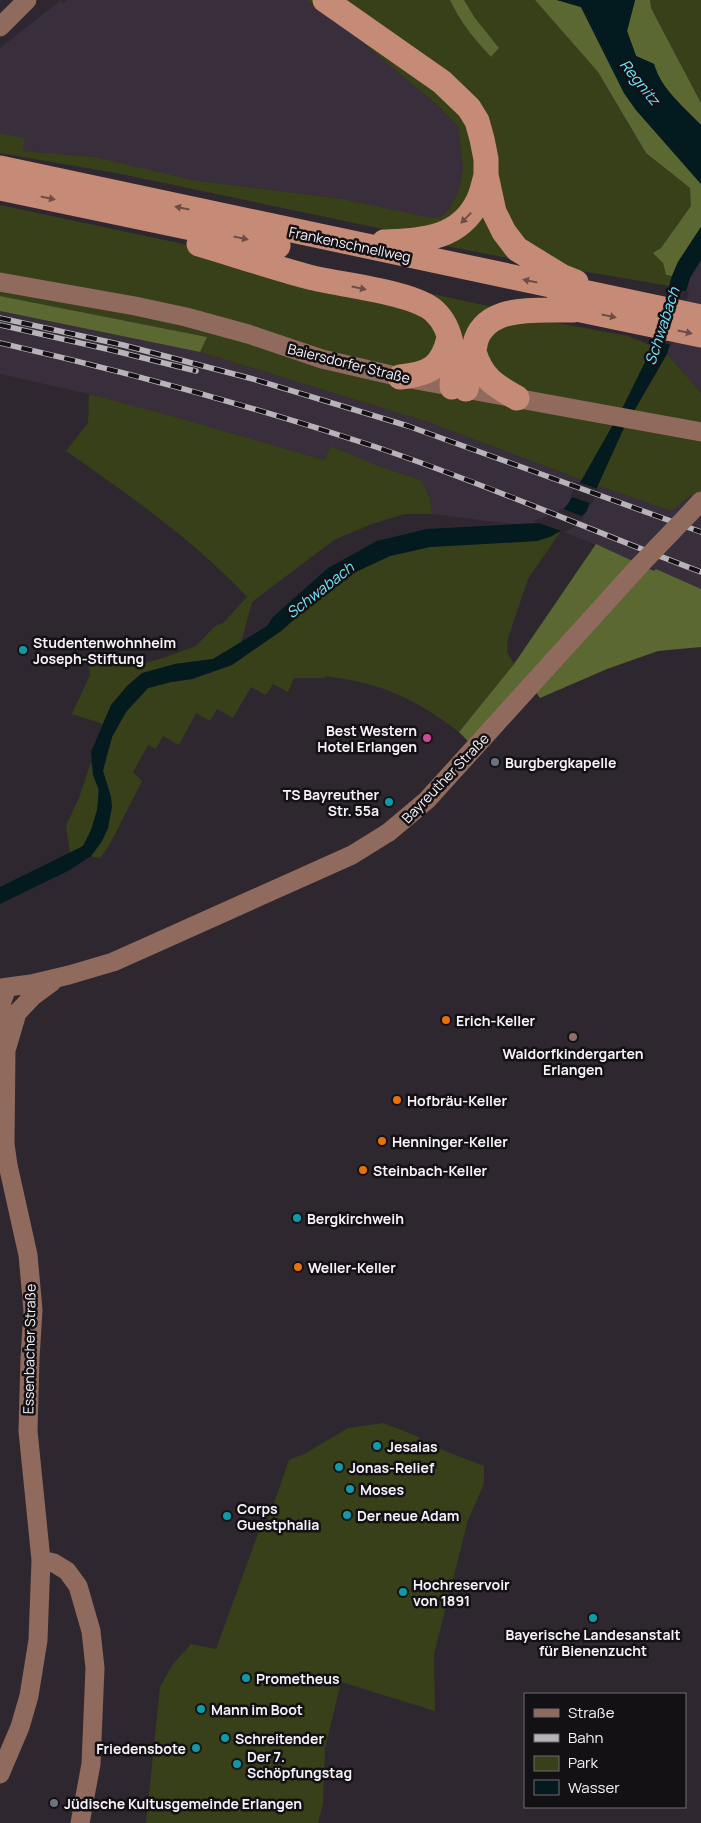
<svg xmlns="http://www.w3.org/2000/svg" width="701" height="1823" font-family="Manrope,sans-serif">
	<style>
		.built { fill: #392e3c }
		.green { fill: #374019 }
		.forest { fill: #5c6832 }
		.water { fill: #031b1f }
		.pier { fill: #2e2730 }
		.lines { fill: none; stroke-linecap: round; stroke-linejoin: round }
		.secondary { stroke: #906a5c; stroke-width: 19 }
		.highway { stroke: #c68b76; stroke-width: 25 }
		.rail-casing { stroke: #b8b2b9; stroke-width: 5.5 }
		.rail { stroke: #141115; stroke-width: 4; stroke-dasharray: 11; stroke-linecap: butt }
		.secondary-bridge { stroke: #906a5c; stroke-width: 19 }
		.oneway { fill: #6d4e46 }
		.culture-dot { fill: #0f9aa8; stroke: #141115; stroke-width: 2 }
		.hotel-dot { fill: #d1479c; stroke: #141115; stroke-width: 2 }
		.worship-dot { fill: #6b7280; stroke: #141115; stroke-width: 2 }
		.food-dot { fill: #e8710a; stroke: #141115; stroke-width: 2 }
		.education-dot { fill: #8d6e63; stroke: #141115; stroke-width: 2 }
		.labels { text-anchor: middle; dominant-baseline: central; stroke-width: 5; stroke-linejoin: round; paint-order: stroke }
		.street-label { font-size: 14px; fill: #f7f2f8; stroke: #141115 }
		.poi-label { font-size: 14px; font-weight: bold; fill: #f7f2f8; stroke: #141115; text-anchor: start }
		.water-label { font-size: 15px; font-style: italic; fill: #73e6fd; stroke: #141115 }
	</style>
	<rect width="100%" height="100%" fill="#2e2730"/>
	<!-- built -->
	<path class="built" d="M61,0L63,3L67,0H306L355,36L436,104L458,126L463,168L461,181L456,197L448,210L442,216L432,218L343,199L193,180L95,157L23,151L25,138L0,133V48Z
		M701,260V393L667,354L690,278Z
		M0,311L200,352L428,422L582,480L568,504L558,515L538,523L521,525L432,514L430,499L421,480L378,466L331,446L324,460L172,416L89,394L0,374Z
		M597,485L671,511L690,496L701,501V589L656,569L654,571L631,561L602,547L561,531L574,524L586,512Z"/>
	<!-- green -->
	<path class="green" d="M306,0H450C460,22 475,40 491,57L499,48L475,18L464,0H535L598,72L646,153L690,188L692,206L657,256L663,263L666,275L672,276L669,286L512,259L441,245L402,233L116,173L0,153V133L25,138L23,151L95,157L193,180L343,199L432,218L442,216L448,210L456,197L461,181L463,168L458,126L436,104L355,36Z
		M650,0H701V103L651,8Z
		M0,205L179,243L224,256L280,261L493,307L498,312L628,336L653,346L623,407L582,480L428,422L200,352L207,337L0,296Z
		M667,354L701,393V501L690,496L671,511L597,485L623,430Z
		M89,394L172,416L324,460L331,446L378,466L421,480L430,499L432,514H405L372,524L334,540L252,602L241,643L213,659L175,664L111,705L103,724L72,714L90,675L87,653L133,666L160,659L196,646L215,626L223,623L247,597C194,540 130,496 66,451L88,423Z
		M561,531L528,579L508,638L507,652L514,664L459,732C414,698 382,683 325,676V678H294L288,692L273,684L266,695L251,687L233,718L217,709L210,721L196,713L179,745L163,736L156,749L148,745L133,772L142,781L110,844L100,858L91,856L102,841L108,828L111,797L103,771L112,737L126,712L148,688L171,682L192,679L232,665L281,631L324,593L345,577L390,556L430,547L537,541Z
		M91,762C92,773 96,779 98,789C101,802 92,834 83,845C80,849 74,851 70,853L66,826L79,798Z
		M383,1423L414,1435L440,1449L484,1466V1484L468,1520L434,1654L435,1711L341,1682L325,1748L323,1803L318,1823H146L160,1687L173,1664L191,1644L216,1649L259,1531L267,1523L289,1460L306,1453L348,1428Z"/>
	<!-- forest -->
	<path class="forest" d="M450,0H464L475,18L499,48L491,57C475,40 460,22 450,0Z
		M535,0H557L581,7L624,93L636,110L701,184V227L678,262L672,276L666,275L663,263L653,253L661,248L691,206L690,188L646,153L598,72Z
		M635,0H650L651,8L701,103V125C683,106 661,89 654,64L636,56L627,31Z
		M0,296L207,337L200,352L0,311Z
		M596,544L654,571L656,569L701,589V647L658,651L607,669L540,698L528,681L470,743L459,732L514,664Z"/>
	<!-- water -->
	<path class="water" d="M557,0H635L627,31L636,56L654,64C661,89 683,106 701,125V184L636,110L624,93L581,7Z
		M701,227V260L690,278L667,354L623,430L586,512L574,524L550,537L537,541L430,547L390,556L345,577L324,593L281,631L232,665L192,679L171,682L148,688L126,712L112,737L107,755L103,771L111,797L112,807L108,828L102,841L91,856L70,870L0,904V887L83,846L91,830L97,810L99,790L93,775L91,752L111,705L127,686L142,673L175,664L213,659L267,626L273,617L328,568L377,541L427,529L538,523L558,515L568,504L623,407L653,346L672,276L678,262Z"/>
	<!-- pier -->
	<path class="pier" d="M666,287L689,292L672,345L652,340Z
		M578,482L598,489L592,504L570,496Z
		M561,508L584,517L576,526L564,532L533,521L556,513Z"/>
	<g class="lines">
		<!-- secondary -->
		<path class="secondary" d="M0,27L27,0
			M0,282L135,306L186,317L248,334L322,359L400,377L701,432
			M688,515L701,501
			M0,988L31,984L69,975L113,962L149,946L352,855L389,832L427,800L640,565
			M0,1021L2,1001L7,988
			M0,1025L6,1050L5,1144L8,1165L28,1255L33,1310L30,1358L28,1431L41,1560L38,1640L29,1696L20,1727L0,1774
			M7,1047L17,1013L33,996L52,982
			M41,1560L54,1563L67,1571L78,1586L91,1631L95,1668L91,1764L80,1823"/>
		<!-- highway -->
		<path class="highway" d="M325,0L442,82L469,108L477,121L482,139L486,159V175L494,212L504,232L517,249L561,276L576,282
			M0,168L701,317
			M0,188L278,246
			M384,242C421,240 459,240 478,201C482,193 484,183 486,175
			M199,244C236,255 272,267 309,277C340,285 413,292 434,311C455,330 454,361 452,387
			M557,305L701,335
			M474,352C482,378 494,385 517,398
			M400,377C430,374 442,367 449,338
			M466,389L476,340C489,303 542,311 573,310"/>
		<!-- rail casing -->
		<g class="rail-casing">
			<path id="rail" d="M0,318L123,345L253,379L408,426L701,532
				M0,325L111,350L196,371
				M0,343C127,372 252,406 376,447C486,484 592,531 701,572"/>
		</g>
		<!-- rail -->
		<use href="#rail" class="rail"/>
		<!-- secondary-bridge -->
		<path class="secondary-bridge" d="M640,565L688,515"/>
	</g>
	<!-- one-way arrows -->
	<defs><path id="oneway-solid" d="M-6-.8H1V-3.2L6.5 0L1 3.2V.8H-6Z" transform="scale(1.25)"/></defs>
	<g class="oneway">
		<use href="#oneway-solid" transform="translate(48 198) rotate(12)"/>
		<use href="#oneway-solid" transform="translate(182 208) rotate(-168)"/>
		<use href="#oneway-solid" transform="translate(466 218) rotate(134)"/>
		<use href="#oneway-solid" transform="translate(241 238) rotate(12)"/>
		<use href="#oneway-solid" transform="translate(530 281) rotate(-168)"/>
		<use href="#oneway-solid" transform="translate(359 288) rotate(12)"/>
		<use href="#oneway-solid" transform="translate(609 316) rotate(12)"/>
		<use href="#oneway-solid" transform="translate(685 332) rotate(12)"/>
	</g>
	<!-- markers -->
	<g class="culture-dot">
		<circle cx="23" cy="650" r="5"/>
		<circle cx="389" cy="802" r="5"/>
		<circle cx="297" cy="1218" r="5"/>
		<circle cx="377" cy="1446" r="5"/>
		<circle cx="339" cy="1467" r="5"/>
		<circle cx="350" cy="1489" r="5"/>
		<circle cx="347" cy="1515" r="5"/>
		<circle cx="227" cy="1516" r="5"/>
		<circle cx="403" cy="1592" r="5"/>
		<circle cx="593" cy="1618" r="5"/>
		<circle cx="246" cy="1678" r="5"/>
		<circle cx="201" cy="1709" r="5"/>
		<circle cx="225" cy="1738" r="5"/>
		<circle cx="196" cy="1748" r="5"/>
		<circle cx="237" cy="1764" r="5"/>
	</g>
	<circle class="hotel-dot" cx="427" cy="738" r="5"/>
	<g class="worship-dot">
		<circle cx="495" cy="762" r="5"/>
		<circle cx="54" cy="1803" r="5"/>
	</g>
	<g class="food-dot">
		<circle cx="446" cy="1020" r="5"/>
		<circle cx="397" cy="1100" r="5"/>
		<circle cx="382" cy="1141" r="5"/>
		<circle cx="363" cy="1170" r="5"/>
		<circle cx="298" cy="1267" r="5"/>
	</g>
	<circle class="education-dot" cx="573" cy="1037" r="5"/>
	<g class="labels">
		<!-- street labels -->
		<g class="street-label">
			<text transform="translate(350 244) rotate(12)">Frankenschnellweg</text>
			<text transform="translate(349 363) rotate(14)">Baiersdorfer Straße</text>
			<text transform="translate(445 778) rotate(-46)">Bayreuther Straße</text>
			<text transform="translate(29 1349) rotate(-89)">Essenbacher Straße</text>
		</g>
		<!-- poi labels -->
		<g class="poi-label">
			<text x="33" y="642">Studentenwohnheim<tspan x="33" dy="16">Joseph-Stiftung</tspan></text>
			<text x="417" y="730" text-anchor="end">Best Western<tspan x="417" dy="16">Hotel Erlangen</tspan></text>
			<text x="505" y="762">Burgbergkapelle</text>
			<text x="379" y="794" text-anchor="end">TS Bayreuther<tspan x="379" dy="16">Str. 55a</tspan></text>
			<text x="456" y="1020">Erich-Keller</text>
			<text x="573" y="1053" text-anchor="middle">Waldorfkindergarten<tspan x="573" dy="16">Erlangen</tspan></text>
			<text x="407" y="1100">Hofbräu-Keller</text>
			<text x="392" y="1141">Henninger-Keller</text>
			<text x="373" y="1170">Steinbach-Keller</text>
			<text x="307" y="1218">Bergkirchweih</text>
			<text x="308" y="1267">Weller-Keller</text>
			<text x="387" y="1446">Jesaias</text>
			<text x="349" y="1467">Jonas-Relief</text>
			<text x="360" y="1489">Moses</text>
			<text x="237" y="1508">Corps<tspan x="237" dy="16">Guestphalia</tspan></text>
			<text x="357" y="1515">Der neue Adam</text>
			<text x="413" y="1584">Hochreservoir<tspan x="413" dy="16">von 1891</tspan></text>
			<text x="593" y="1634" text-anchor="middle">Bayerische Landesanstalt<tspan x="593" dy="16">für Bienenzucht</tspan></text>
			<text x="256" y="1678">Prometheus</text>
			<text x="211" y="1709">Mann im Boot</text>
			<text x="235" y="1738">Schreitender</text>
			<text x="186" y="1748" text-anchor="end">Friedensbote</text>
			<text x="247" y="1756">Der 7.<tspan x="247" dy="16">Schöpfungstag</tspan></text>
			<text x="64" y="1803">Jüdische Kultusgemeinde Erlangen</text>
		</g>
		<!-- water labels -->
		<g class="water-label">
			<text transform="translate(640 82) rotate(51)">Regnitz</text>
			<text transform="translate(662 326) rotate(-72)">Schwabach</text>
			<text transform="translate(320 590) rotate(-38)">Schwabach</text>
		</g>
	</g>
	<!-- legend -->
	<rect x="524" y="1693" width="162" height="115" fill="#141115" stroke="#6f6b70"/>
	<rect x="534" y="1709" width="25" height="8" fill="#906a5c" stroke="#6f6b70"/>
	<text x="568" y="1718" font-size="15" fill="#f7f2f8">Straße</text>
	<rect x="534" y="1734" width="25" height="8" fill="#b8b2b9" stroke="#6f6b70"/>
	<text x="568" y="1743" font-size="15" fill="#f7f2f8">Bahn</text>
	<rect x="534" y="1756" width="25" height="15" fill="#374019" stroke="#6f6b70"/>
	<text x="568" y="1768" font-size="15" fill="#f7f2f8">Park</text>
	<rect x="534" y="1780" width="25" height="15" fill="#031b1f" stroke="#6f6b70"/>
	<text x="568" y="1793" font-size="15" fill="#f7f2f8">Wasser</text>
</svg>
